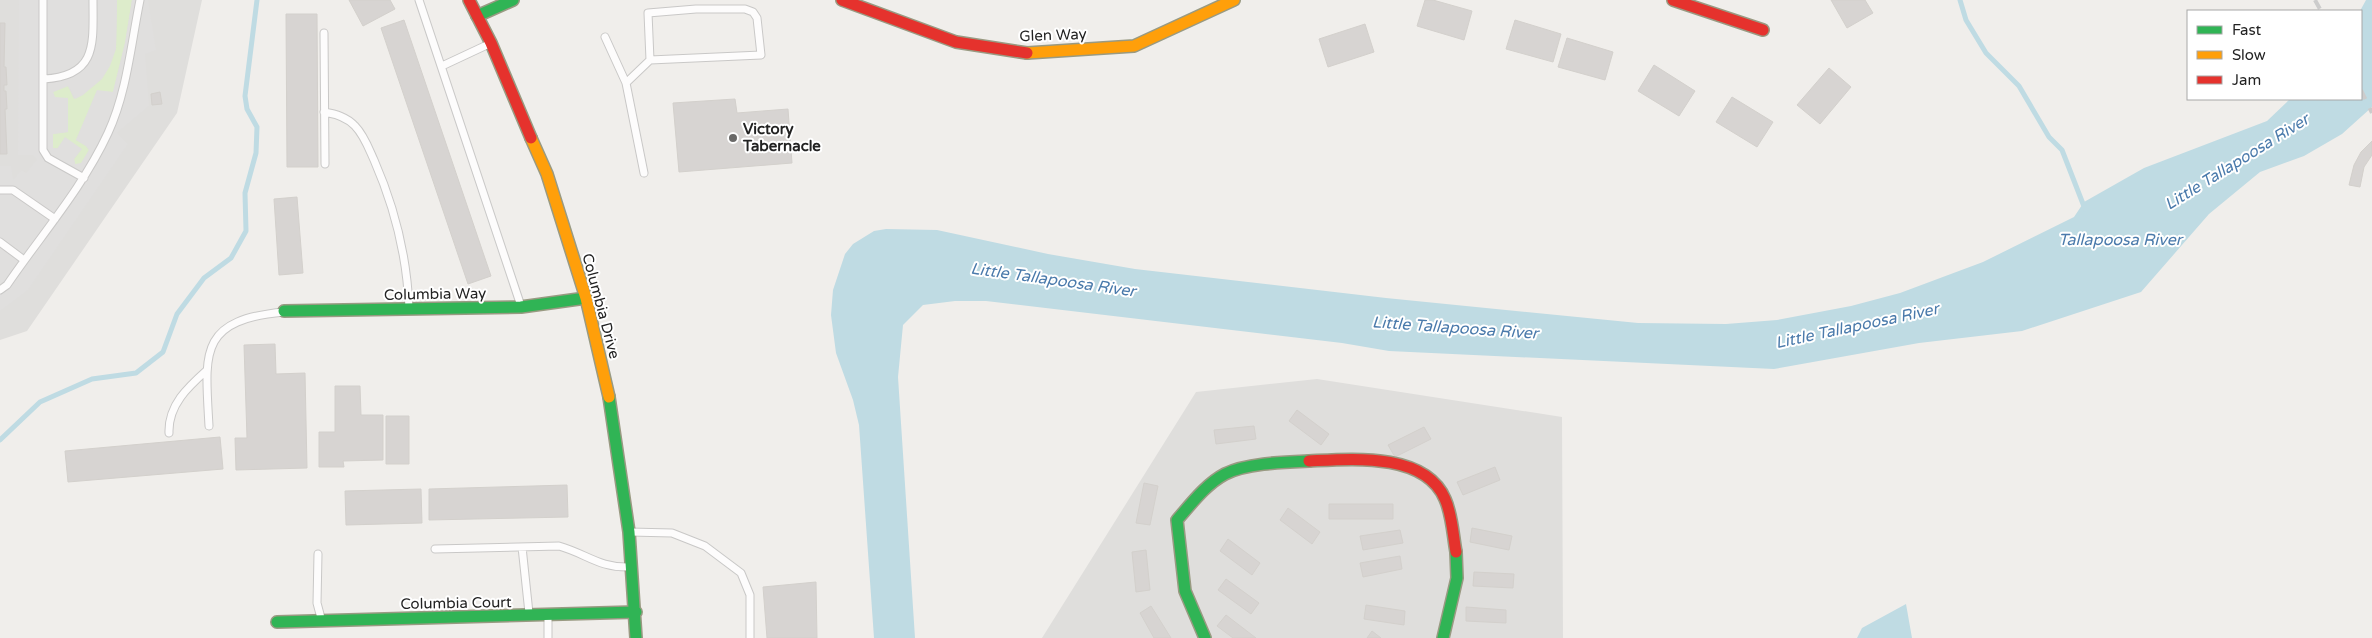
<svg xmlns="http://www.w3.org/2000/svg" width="2372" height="638" font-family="'Varela Round',sans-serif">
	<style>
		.residential { fill: #dfdedc }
		.grass { fill: #ddeccb }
		.parking { fill: #e0dfde }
		.water { fill: #bfdbe3 }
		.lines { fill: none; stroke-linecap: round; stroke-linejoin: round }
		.stream { stroke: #bfdbe3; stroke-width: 5 }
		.building { fill: #d7d4d2; stroke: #d3d0cc }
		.lane-casing { stroke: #c9c8c7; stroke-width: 9 }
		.fast-casing { stroke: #999a82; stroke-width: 14 }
		.slow-casing { stroke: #999a82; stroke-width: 14 }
		.jam-casing { stroke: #999a82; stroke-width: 14 }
		.lane { stroke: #fdfcfc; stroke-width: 7 }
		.fast { stroke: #30b455; stroke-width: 11 }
		.slow { stroke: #ff9f0a; stroke-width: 11 }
		.jam { stroke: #e5322d; stroke-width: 11 }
		.rail { stroke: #ccc; stroke-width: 4; stroke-dasharray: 10 10; stroke-linecap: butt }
		.poi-dot { fill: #6a6968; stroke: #fff; stroke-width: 2 }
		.labels { text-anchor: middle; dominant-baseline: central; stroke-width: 4; stroke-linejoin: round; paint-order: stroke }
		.street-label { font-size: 15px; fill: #222; stroke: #fff }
		.poi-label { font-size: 15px; font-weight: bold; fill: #222; stroke: #fff; text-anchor: start }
		.water-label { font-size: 16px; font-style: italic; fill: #4a7aab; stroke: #fff }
	</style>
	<rect width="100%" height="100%" fill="#f0eeeb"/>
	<!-- residential -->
	<path class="residential" d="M0,0H202L177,113L27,331L0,340Z
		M1317,379L1562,417L1563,638H1042L1196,392Z"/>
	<!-- grass -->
	<path class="grass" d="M117,0H132L125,43L113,92L97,91L76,140L86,146L89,150L81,164H75L74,159L81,149L53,148V134L68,132V98H55L53,92L68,86L74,99L116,49Z"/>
	<!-- parking -->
	<path class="parking" d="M19,0H117L116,49L110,66L102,79L83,95L75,99L68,86L53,92L55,97L68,98V132L53,134V148L57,149L65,137L82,149L74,159L75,164L81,163L89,150L86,146L76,140L97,90L113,92L125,43L132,0H148L156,50L145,54L149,106L117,133L128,144L28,290L0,311V166H11L13,180L21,170L26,173L37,159L33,155H18Z"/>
	<!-- water -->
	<path class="water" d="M2366,0H2372V107L2342,134L2304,156L2260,172L2209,214L2141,292L2022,331L1919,343L1774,369L1389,351L1342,343L986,301H955L923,305L903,325L898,377L915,638H874L859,425L853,400L836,353L831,315L833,290L845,254L853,244L874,231L886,229L937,230L1048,254L1135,269L1386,298L1638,323L1726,324L1777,320L1851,306L1900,293L1983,262L2074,217L2084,202L2144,168L2267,121L2290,99H2361L2360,11Z
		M1906,604L1912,638H1857L1862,628Z"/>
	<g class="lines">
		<!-- stream -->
		<path class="stream" d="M1960,0L1966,20L1986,53L2019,86L2049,137L2062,150L2085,209
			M0,440L40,402L92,379L136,373L163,352L177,314L204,278L231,258L246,231L245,193L256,153L257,127L247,109L245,96L257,0"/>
	</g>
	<!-- building -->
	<path class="building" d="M349,0H390L395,9L363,26Z
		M1425,0H1433L1472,11L1464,40L1417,26Z
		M1831,0H1865L1873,13L1847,28Z
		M286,14H317L318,167H287Z
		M404,20L491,276L468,284L381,28Z
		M1515,20L1561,34L1553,62L1506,49Z
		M0,23H5L4,67H6L7,85H4V91H6L7,109H5L7,154H0Z
		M1365,24L1374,52L1328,67L1319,39Z
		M1567,38L1613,52L1605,80L1558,67Z
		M1654,65L1695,91L1679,116L1638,91Z
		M1829,68L1851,87L1820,124L1797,105Z
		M160,92L162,104L152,105L151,94Z
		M1732,97L1773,122L1757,147L1716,122Z
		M735,99L737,113L788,109L792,163L679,172L673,103Z
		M2372,141V155L2364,167L2360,187L2349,185L2354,165L2361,152Z
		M297,197L303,273L279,275L274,199Z
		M275,344L276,374L305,373L307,468L236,470L235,438H247L244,345Z
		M335,386H360L361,415H383V460L343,461L344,467H319V432H335Z
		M1297,410L1329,434L1321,445L1289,421Z
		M386,416H409V464H386Z
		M1254,426L1256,439L1216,444L1214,430Z
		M1424,427L1431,439L1395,457L1388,445Z
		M220,437L223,469L68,482L65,451Z
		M1495,467L1500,480L1463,495L1457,482Z
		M1144,483L1158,486L1150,525L1136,523Z
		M567,485L568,517L429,520V489Z
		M421,489L422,523L346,525L345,491Z
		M1329,504H1393V519H1329Z
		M1288,508L1320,532L1312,544L1280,520Z
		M1472,528L1512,536L1509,550L1470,542Z
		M1400,530L1403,543L1363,550L1360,536Z
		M1228,539L1260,563L1252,575L1220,551Z
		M1146,550L1150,590L1136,592L1132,552Z
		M1400,556L1402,569L1363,577L1360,563Z
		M1474,572L1514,574L1513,588L1473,586Z
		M1226,579L1259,603L1251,614L1218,590Z
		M816,582L817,638H767L763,587Z
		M1366,605L1405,611L1404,625L1364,619Z
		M1151,606L1171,638H1154L1140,613Z
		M1466,607L1506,610V623L1466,621Z
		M1226,615L1256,638H1233L1217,626Z
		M1372,631L1381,638H1367Z"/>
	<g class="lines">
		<!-- lane casing -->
		<g class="lane-casing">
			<path id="lane" d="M43,0V150L48,158L84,178
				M419,0L521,306
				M696,9H745L753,12L757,18L761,55L650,60L648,13Z
				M324,33L325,164
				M605,37L626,83L644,173
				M442,66L489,44
				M44,79C98,76 93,43 93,0
				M626,83L650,60
				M324,112C336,114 347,117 355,126C364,135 369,149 374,160C395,208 407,256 409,308
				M0,190H13L55,219
				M0,242L24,260
				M0,290L7,285C41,235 82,189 108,133C127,92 131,44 140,0
				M209,426C205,353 198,320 284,312
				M169,433C168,405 188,387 207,370
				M630,532L672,533L705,546L741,573L750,595V638
				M522,547L529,613
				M435,549L559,546C587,554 599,568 630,567
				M318,554L317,603L321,618
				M548,638V616"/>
		</g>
		<!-- fast casing -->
		<g class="fast-casing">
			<path id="fast" d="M477,16L513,0
				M284,311L521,307L586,298
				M609,397L629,532L636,638
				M277,622L636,612
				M1205,638L1185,591L1177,520C1191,504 1206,484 1225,474C1246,463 1286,462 1309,461
				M1443,638L1457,578L1456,552"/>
		</g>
		<!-- slow casing -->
		<g class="slow-casing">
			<path id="slow" d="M1027,53L1134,46L1234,0
				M531,138L547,174L586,298L609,397"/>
		</g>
		<!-- jam casing -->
		<g class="jam-casing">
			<path id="jam" d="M469,0L491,43L531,138
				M842,0L956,42L1027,53
				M1673,0L1763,30
				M1309,461C1351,459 1425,452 1445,499C1452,514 1453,535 1456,552"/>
		</g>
		<!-- lane -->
		<use href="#lane" class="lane"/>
		<!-- fast -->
		<use href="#fast" class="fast"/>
		<!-- slow -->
		<use href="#slow" class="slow"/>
		<!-- jam -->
		<use href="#jam" class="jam"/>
		<!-- rail -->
		<path class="rail" d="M2315,0L2321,11
			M2361,90L2372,113"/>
	</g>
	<!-- markers -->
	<circle class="poi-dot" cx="733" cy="138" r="5"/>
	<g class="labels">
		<!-- street labels -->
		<g class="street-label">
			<text transform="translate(1053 35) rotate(-2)">Glen Way</text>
			<text transform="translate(435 294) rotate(-1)">Columbia Way</text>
			<text transform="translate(601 306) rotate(75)">Columbia Drive</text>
			<text transform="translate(456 603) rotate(-1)">Columbia Court</text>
		</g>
		<!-- poi labels -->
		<g class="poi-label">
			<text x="743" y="129">Victory<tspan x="743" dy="17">Tabernacle</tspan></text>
		</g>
		<!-- water labels -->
		<g class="water-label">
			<text transform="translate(2237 162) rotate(-32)">Little Tallapoosa River</text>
			<text x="2120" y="240">Tallapoosa River</text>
			<text transform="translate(1053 280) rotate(8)">Little Tallapoosa River</text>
			<text transform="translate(1857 326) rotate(-12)">Little Tallapoosa River</text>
			<text transform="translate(1455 328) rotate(4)">Little Tallapoosa River</text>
		</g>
	</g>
	<!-- legend -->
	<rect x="2187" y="10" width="175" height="90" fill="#ffffff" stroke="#a7a7a7"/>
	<rect x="2197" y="26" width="25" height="8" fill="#30b455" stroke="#a7a7a7"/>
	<text x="2232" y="35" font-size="15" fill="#222222">Fast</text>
	<rect x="2197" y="51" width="25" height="8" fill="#ff9f0a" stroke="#a7a7a7"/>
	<text x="2232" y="60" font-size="15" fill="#222222">Slow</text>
	<rect x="2197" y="76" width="25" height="8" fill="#e5322d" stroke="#a7a7a7"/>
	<text x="2232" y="85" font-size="15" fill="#222222">Jam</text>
</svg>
